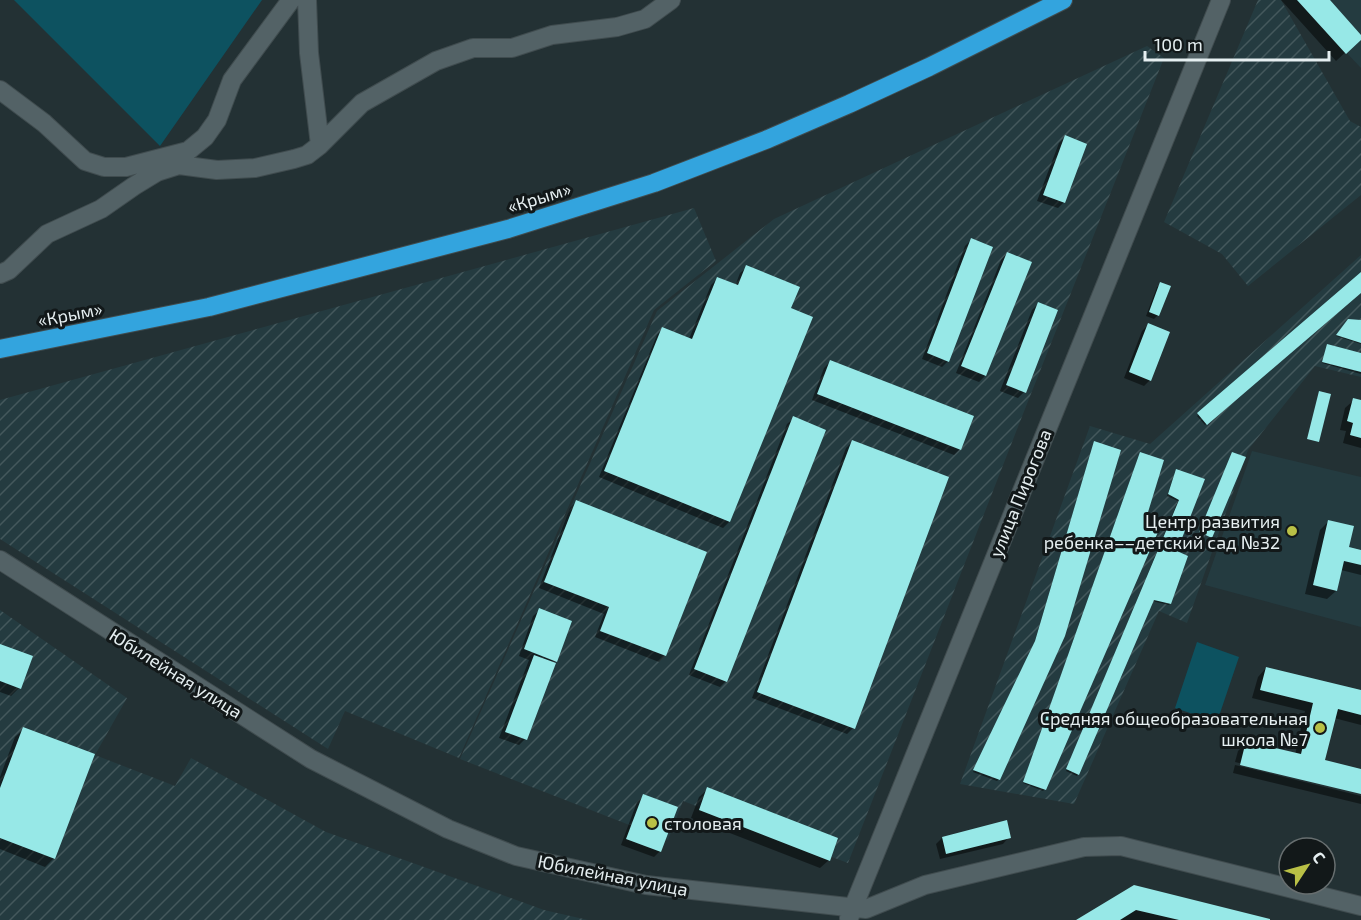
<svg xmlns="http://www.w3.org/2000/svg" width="1361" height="920" font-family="'Exo 2',sans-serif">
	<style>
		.built { fill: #243b40 }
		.industrial { fill: url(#industrial-furrows) }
		.garden { fill: #0d5260 }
		.shadow { fill: #0007 }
		.building { fill: #97e8e7 }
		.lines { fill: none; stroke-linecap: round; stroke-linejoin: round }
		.minor-casing { stroke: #404c4f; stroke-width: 20 }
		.highway-casing { stroke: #404c4f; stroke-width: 20 }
		.minor { stroke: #536266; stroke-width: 18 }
		.highway { stroke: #33a4de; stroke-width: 18 }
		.poi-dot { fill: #b9c046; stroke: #121819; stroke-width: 2 }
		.labels { text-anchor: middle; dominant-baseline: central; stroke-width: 6; stroke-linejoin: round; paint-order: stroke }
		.street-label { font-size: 18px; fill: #e6eff1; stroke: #121819 }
		.poi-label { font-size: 18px; fill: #e6eff1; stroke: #121819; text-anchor: end }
	</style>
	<defs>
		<pattern id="industrial-furrows" width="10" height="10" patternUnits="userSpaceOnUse" patternTransform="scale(1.5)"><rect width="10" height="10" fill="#243b40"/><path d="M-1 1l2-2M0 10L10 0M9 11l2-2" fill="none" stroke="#44585c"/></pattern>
	</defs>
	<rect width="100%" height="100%" fill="#233134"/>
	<!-- built -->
	<path class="built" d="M1296,0H1361V68Z
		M1252,451L1361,477V627L1205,585Z"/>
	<!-- industrial -->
	<path class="industrial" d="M1258,0H1281L1350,121L1361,127V195L1248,286L1222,254L1164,222Z
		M1147,46L1164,58L1023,414L848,863L683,801L668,840L460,759L657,311L774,219Z
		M694,208L716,261L654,310L459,758L345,711L328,749L0,539V400Z
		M1361,255V377L1315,366L1248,450L1187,623L1159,611L1074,804L960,784L1090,426L1150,444Z
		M0,610L127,698L95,755L175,786L191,758L326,832L544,910L588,920H0Z"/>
	<!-- garden -->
	<path class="garden" d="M14,0H262L160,146Z
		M1197,642L1239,657L1217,722L1175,708Z"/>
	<!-- shadow -->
	<path class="shadow" d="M1281,0H1328L1361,38L1336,61Z
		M1065,137L1064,202L1058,208L1037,201L1059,143Z
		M971,240L948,361L942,367L922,359L965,246Z
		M1007,253L985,376L979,382L956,373L1001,260Z
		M747,267L789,309L811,318L729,522L723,528L599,477L657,335L663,328L689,339L711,285L717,279L735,286L740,273Z
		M1361,274V290L1205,425L1197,416Z
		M1161,284L1158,315L1154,319L1146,316L1157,287Z
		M1038,304L1024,392L1018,398L1000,391L1032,310Z
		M1361,321V344L1336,336L1347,322Z
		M1148,325L1150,380L1144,386L1124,378L1142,331Z
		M1328,345L1361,355V374L1322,363Z
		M830,362L960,449L954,455L812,400L824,368Z
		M1354,400L1361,402V448L1343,443L1346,431L1340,430L1345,408Z
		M794,418L726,681L720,687L689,675L787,424Z
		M852,442L853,728L847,734L752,698L846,448Z
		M1094,442L999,779L997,781L973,772L1034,644Z
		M1139,455L1045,789L1043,791L1023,783Z
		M1175,472L1203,480L1175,551L1170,603L1169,605L1152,601L1077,776L1066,771L1178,501L1167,496Z
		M576,502L665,656L659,662L595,637L604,614L539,588L570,508Z
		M1328,522L1347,548L1361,551V575L1341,570L1336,591L1327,599L1305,594L1320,530Z
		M540,610L570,622L525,739L519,745L499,738L529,660L519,656L533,616Z
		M0,646L19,688L11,696L0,692Z
		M1266,668L1361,691V725L1334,718L1324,762L1361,771V792L1235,762L1238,751L1246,743L1295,755L1305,711L1252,698L1258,677Z
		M24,729L54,858L45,867L0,849V777L15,737Z
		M1235,765L1361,796V804L1233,773Z
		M708,789L829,860L820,868L691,818L699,797Z
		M644,795L660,851L654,857L621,845L637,802Z
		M1009,837L1003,844L940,859L936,844L942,838Z
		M1134,887L1267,920H1079Z"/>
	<!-- building -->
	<path class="building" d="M1297,0H1330L1361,35V40L1346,54Z
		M1065,135L1087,144L1065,203L1043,195Z
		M971,238L993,247L949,362L927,353Z
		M1007,252L1032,262L986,376L961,366Z
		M746,265L800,287L791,308L813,317L730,522L604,471L662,327L692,339L717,277L738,285Z
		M1361,272V293L1207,425L1197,413Z
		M1160,282L1171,286L1159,316L1149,312Z
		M1038,302L1058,310L1026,393L1006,385Z
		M1348,319L1361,320V343L1336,335Z
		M1148,323L1170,332L1151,381L1129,372Z
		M1327,344L1361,353V372L1322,362Z
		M830,360L974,416L961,450L817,394Z
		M1319,391L1331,394L1319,442L1307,439Z
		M1353,398L1361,400V438L1350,435L1353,423L1347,421Z
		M793,416L826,430L727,682L694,669Z
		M852,440L949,477L855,729L757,692Z
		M1094,441L1121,450L1065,636L1000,780L973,770L1035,641Z
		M1140,452L1164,460L1145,522L1161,525L1046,790L1023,782Z
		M1232,452L1246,457L1212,538L1199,532Z
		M1176,469L1205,479L1177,551L1188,556L1171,604L1154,600L1079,775L1066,769L1179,500L1168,494Z
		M576,500L707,552L666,656L600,631L609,607L544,582Z
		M1328,520L1354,526L1349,547L1361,550V565L1344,561L1337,591L1313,585Z
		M539,608L572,621L557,662L524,649Z
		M0,644L33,656L21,689L0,681Z
		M534,655L556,663L527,740L505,732Z
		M1266,667L1361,690V715L1338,709L1325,760L1361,769V794L1240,765L1246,741L1301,754L1313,703L1260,690Z
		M23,727L95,754L55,859L0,838V788Z
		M707,787L838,838L830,861L699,810Z
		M643,794L678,807L661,852L626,839Z
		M1007,820L1011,838L946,854L942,837Z
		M1134,885L1270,919V920H1179L1136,910L1120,920H1076Z"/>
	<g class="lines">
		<!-- minor casing -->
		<g class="minor-casing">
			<path id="minor" d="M307,0L309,53L320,145
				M0,90L44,123L85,161L104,167H126L188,151L205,137L217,120L232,80L291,0
				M0,274L9,270L47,234L101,209L134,186L157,172L179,165L217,170L255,168L294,159L307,155L320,145L362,103L436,61L473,48H512L552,35L617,27L645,19L671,0
				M0,560L311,759L448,829L516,856L646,885L866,909L925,885L1084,847L1121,846L1361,906
				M849,918L1221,0"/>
		</g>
		<!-- highway casing -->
		<g class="highway-casing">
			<path id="highway" d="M0,349L209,307L508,229L654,183L768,139L849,104L929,67L1063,0"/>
		</g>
		<!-- minor -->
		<use href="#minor" class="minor"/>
		<!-- highway -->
		<use href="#highway" class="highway"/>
	</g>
	<!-- markers -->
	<g class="poi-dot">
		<circle cx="1292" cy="531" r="6"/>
		<circle cx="1320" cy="728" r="6"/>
		<circle cx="652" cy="823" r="6"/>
	</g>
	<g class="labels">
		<!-- street labels -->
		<g class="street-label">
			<text transform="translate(539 197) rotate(-17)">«Крым»</text>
			<text transform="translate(70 314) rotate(-11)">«Крым»</text>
			<text transform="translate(1020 493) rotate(-68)">улица Пирогова</text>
			<text transform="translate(176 673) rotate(32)">Юбилейная улица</text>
			<text transform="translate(613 875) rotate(11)">Юбилейная улица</text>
		</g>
		<!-- poi labels -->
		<g class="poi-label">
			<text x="1280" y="521">Центр развития<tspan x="1280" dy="21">ребенка––детский сад №32</tspan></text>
			<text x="1308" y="718">Средняя общеобразовательная<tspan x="1308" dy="21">школа №7</tspan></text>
			<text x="664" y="823" text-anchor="start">столовая</text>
		</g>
	</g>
	<!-- north arrow -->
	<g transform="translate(1307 866) rotate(54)"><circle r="28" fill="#121819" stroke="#676e6f" stroke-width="1.5"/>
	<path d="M0-4.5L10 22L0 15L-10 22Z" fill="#b9c046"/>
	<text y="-9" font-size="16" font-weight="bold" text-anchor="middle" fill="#e6eff1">С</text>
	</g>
	<!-- scale -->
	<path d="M1145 51v9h184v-9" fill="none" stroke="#e6eff1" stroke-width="3"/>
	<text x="1154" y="51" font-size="18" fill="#e6eff1" stroke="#121819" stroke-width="4.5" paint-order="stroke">100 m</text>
</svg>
